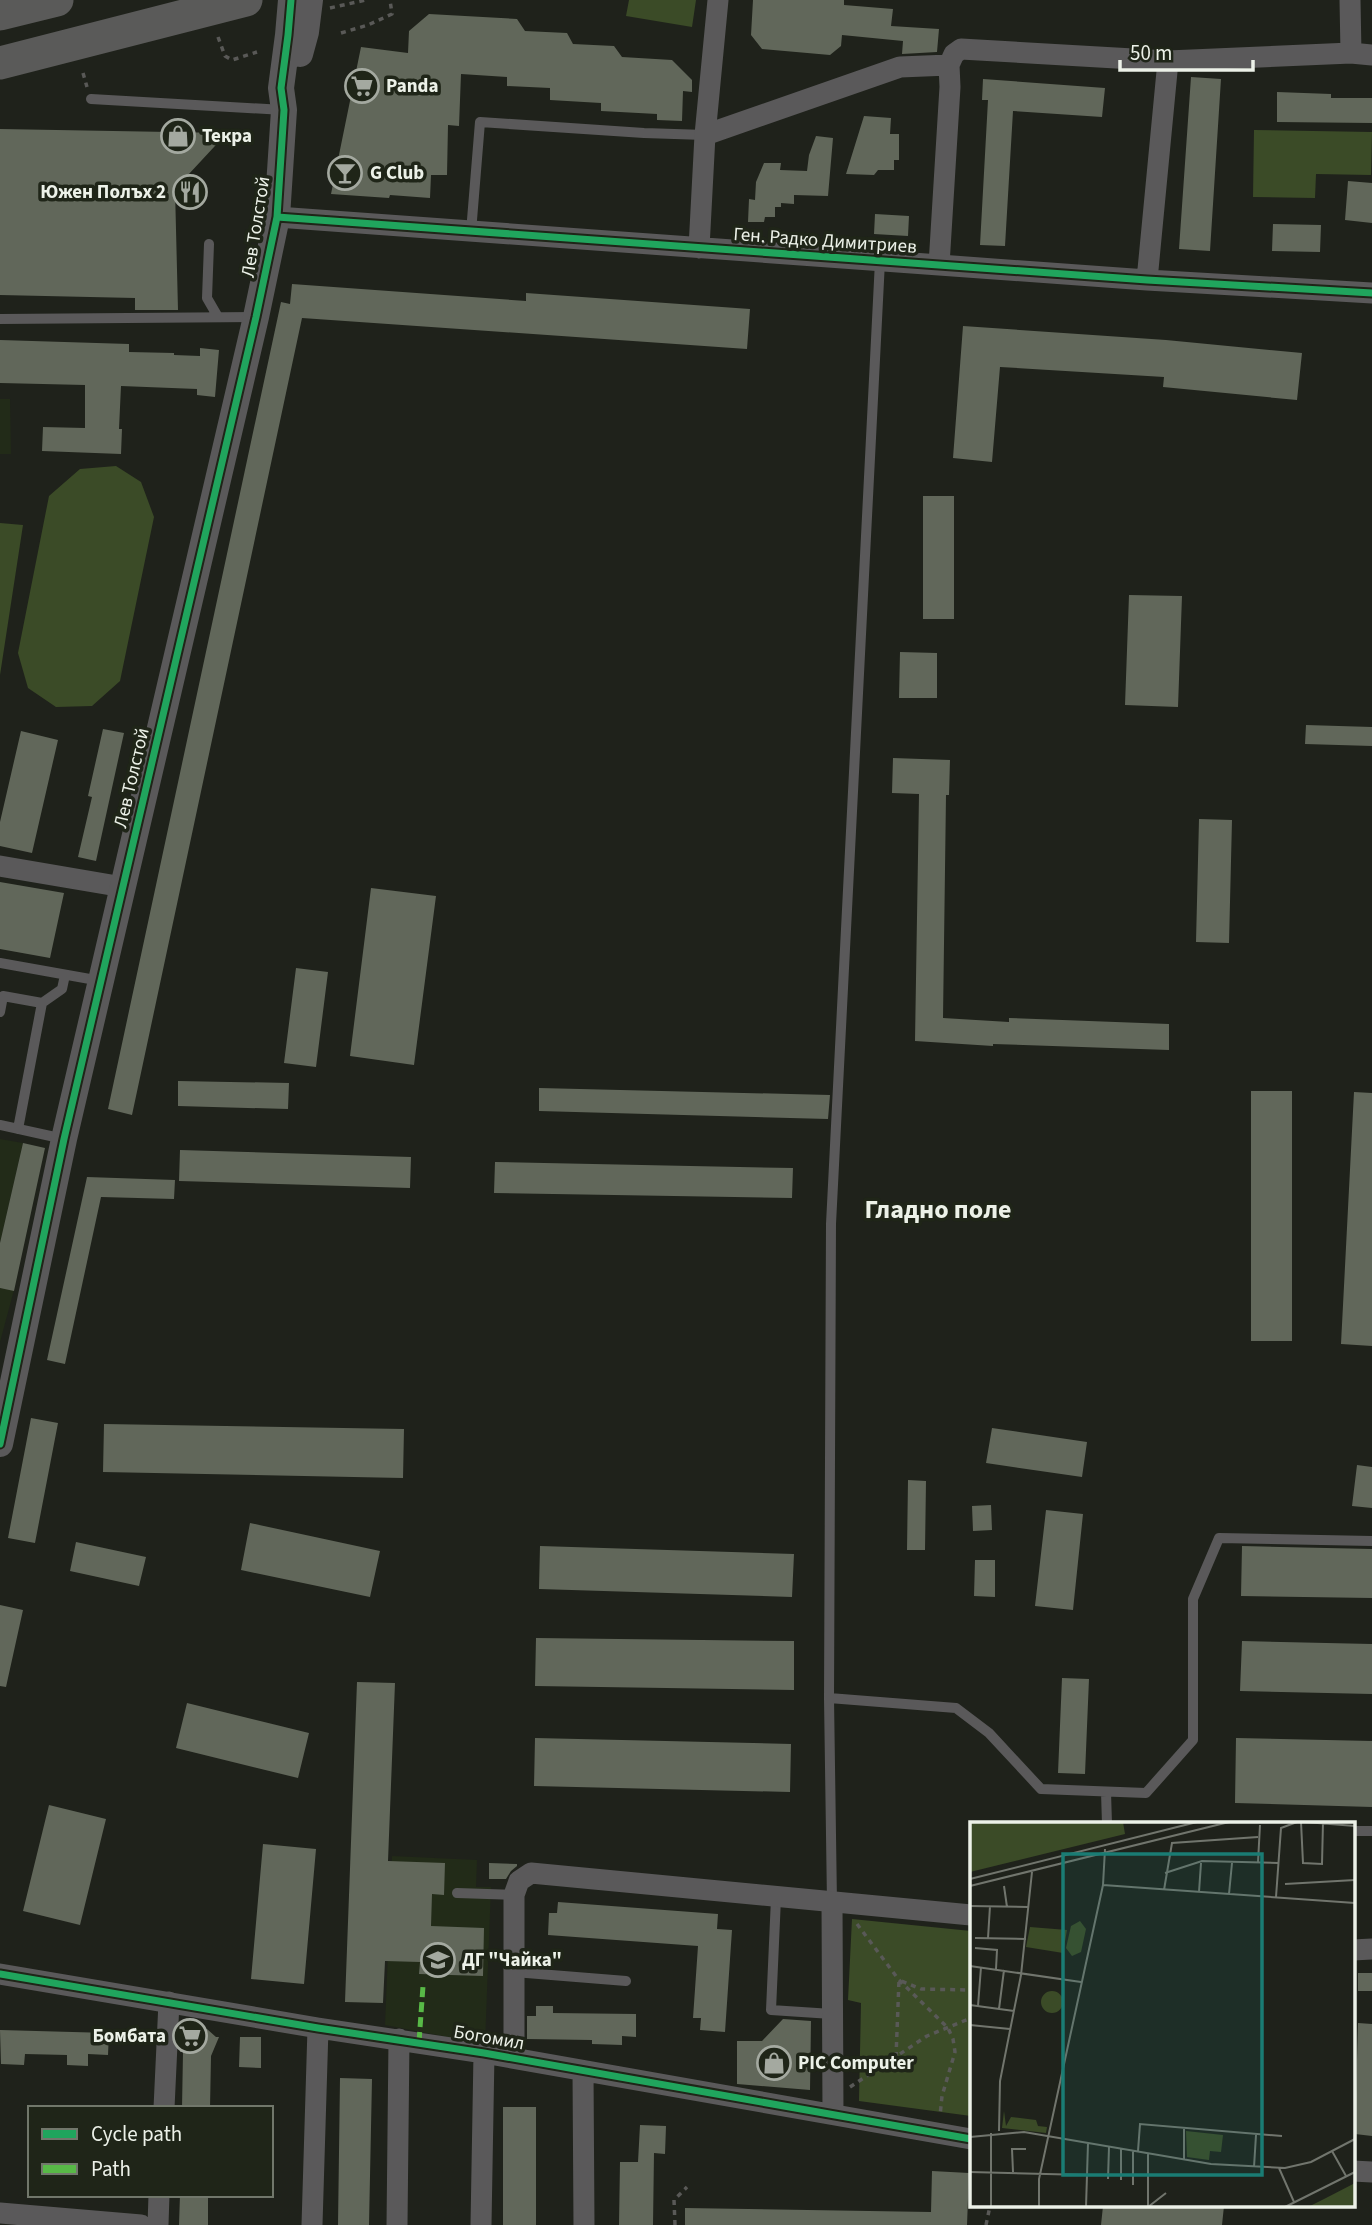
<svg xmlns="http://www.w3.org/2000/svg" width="1372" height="2225" font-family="'Source Sans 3',sans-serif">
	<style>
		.built { fill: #222b18 }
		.green { fill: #3b4b27 }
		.building { fill: #61675a }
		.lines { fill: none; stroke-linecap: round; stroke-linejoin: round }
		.path { stroke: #595957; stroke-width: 3.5; stroke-dasharray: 5 5; stroke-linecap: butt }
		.service { stroke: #5a595a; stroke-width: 10 }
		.minor { stroke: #5a595a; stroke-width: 21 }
		.tertiary { stroke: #5a595a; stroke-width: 26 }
		.primary { stroke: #5a5a59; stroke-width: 33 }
		.quiet { stroke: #58b947; stroke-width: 5; stroke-dasharray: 10 5; stroke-linecap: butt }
		.cycleway-casing { stroke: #1f2518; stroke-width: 11 }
		.cycleway { stroke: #20a55d; stroke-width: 7 }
		.labels { text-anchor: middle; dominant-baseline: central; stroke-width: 7; stroke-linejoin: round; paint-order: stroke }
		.poi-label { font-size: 19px; font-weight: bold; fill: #ecf1e8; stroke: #1f2518; text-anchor: start }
		.street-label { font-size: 19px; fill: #ecf1e8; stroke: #1f2518 }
		.district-label { font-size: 26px; font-weight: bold; fill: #ecf1e8; stroke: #1f2518 }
		.inset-road { fill: none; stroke: #71756d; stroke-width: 2 }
		.view { fill: #1a7c74; fill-opacity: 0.15; stroke: #1a7c74; stroke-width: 3.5 }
		.inset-edge { fill: none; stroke: #ecf1e8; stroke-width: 3.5 }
	</style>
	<rect width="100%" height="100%" fill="#1f221b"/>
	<!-- built -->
	<path class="built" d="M0,399H10L11,454H0Z
		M0,1139L23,1143L0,1243Z
		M0,1288L14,1290L0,1342Z
		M392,1856L477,1860L476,1887H491L485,2044L385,2025Z"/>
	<!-- green -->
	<path class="green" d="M629,0H696L692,27L626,16Z
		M1254,130L1372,132L1371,175L1316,174L1315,198L1253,197Z
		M116,466L141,482L154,517L120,681L92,706L56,707L28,688L18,653L49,496L80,469Z
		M0,523L23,525L0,675Z
		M852,1919L971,1931V2116L859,2101L861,2003L848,2000Z"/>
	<!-- building -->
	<path class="building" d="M753,0H844V5L893,9L891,26L939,29L937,52L902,54L903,41L842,35L841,46L830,55L762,49L751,35Z
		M429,14L517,19L525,31L567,33L573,44L614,46L622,57L672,60L692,80V92L683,91L682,121L657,120V114L601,111V103L550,100V88L507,86V77L461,74L459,126L448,125L447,175H431L430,198L390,195L389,198L331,194L361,47L408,53L409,31Z
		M1191,77L1221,79L1210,251L1179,249Z
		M983,79L1105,88L1102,117L1013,111L1005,246L980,245L988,100H982Z
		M1277,92L1331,94V98H1372V123L1277,122Z
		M864,116L891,118L890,134H899V160H894V170H878L874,175L846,174Z
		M0,129L227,133L175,189L178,310H135V298L0,295Z
		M816,136L833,138L828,196L794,195V204L781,203V207H775V217H765L764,222H748L749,199L755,200L756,182L764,163H781L780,170L807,171L809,155Z
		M1348,181L1372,183V223L1345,220Z
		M875,214L909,216L908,236L874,234Z
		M1273,224L1321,225L1320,252L1272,251Z
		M292,284L526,301V293L750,309L747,349L302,318L132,1115L108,1109L281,302L290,304Z
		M963,326L1166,340L1302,353L1297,400L1163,387L1164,377L1000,367L992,462L953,458Z
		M0,340L129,344V352L174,353V355L200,356V348L219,350L215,397L197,395V389L121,386L119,429H122L121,454L42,451L43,427L85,428V385L0,383Z
		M923,496H954V619H923Z
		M1129,595L1182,596L1178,707L1125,705Z
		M900,652L937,653V698H899Z
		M1306,725L1372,727V746L1305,744Z
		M103,729L124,733L96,861L78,857L92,797L88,796Z
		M21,731L58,740L32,853L0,846V822Z
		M893,758L950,760L949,795H946L943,1018L1009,1022V1018L1169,1024V1050L993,1044V1046L915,1041L919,794L892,793Z
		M1199,819L1232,820L1229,943L1196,942Z
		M0,882L64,893L50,958L0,949Z
		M371,888L436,896L414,1065L350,1056Z
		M296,968L328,972L316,1067L284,1063Z
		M178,1081L289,1083L288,1109L178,1106Z
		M539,1088L830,1095L828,1119L539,1111Z
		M1251,1091H1292V1341H1251Z
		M1354,1092L1372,1093V1346L1341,1344Z
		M23,1143L45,1148L14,1291L0,1288V1243Z
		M180,1150L411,1157L410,1188L179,1181Z
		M495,1162L793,1168L792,1198L494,1193Z
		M87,1177L175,1180L174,1199L101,1197L65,1364L47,1360Z
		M31,1418L58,1423L35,1543L8,1538Z
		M104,1424L404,1429L403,1478L103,1472Z
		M992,1428L1087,1442L1082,1477L986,1463Z
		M1357,1465L1372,1467V1508L1352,1506Z
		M908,1480L926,1481L925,1550H907Z
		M991,1505L992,1530L973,1531L972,1506Z
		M1046,1510L1083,1514L1073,1610L1035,1606Z
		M250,1523L380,1551L370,1597L241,1570Z
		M76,1542L146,1557L139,1586L70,1571Z
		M540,1546L794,1554L792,1597L539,1589Z
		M1242,1546L1372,1549V1598L1241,1596Z
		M975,1560H995V1597L974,1596Z
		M0,1605L23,1610L6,1687L0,1686Z
		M536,1638L794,1641V1690L535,1686Z
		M1242,1641L1372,1644V1694L1240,1691Z
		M1062,1678L1089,1679L1085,1774L1058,1773Z
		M357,1682L395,1683L388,1861L445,1863L444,1895L432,1894L431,1926L484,1928L483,1976L419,1974L420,1962L385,1961L383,2003L345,2002Z
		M187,1703L309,1733L298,1778L176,1748Z
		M535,1738L791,1744L790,1792L534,1786Z
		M1236,1738L1372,1741V1807L1235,1803Z
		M49,1805L106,1819L80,1925L23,1911Z
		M263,1844L316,1849L304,1984L251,1979Z
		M489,1863L517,1864V1866L511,1871L506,1879H489Z
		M558,1902L718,1914L717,1929L732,1930L725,2032L700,2030L701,2018H693L698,1946L548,1935L549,1913H557Z
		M1358,1973H1372V1991H1358Z
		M536,2006H553V2013L636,2014V2037L622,2036V2045L592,2044V2040L527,2039V2016H536Z
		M783,2019L811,2021L810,2090L737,2084V2041H762Z
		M1358,2023L1372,2024V2136L1355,2134Z
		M199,2029H207L216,2037H219L211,2056L210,2108H182L183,2052H180V2039L187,2033Z
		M0,2030L109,2033L108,2055L88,2054V2066L67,2065V2055L25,2054L24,2065L1,2064Z
		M240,2037H261V2068L239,2067Z
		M340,2078L372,2079L369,2225H338Z
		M503,2107H536V2225H503Z
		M640,2125L666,2126L665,2154L654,2153L653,2225H619L620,2162H638Z
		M932,2171L969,2173L967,2225H685V2208L931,2212Z
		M180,2195H208V2225H179Z
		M1103,2206H1224L1222,2225H1101Z"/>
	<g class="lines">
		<!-- path -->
		<path class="path" d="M330,8L366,0
			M341,33L368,25L392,14L390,0
			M218,37L225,56L232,60L257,52
			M83,73L87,87
			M857,1924L899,1980L948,2028L953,2039L955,2052L942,2096L940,2116
			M896,2057L899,1980L921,1989L971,1990
			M850,2087L927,2036L971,2018
			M675,2225L674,2200L687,2187
			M986,2225L990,2206"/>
		<!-- service -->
		<path class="service" d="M91,99L284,110
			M471,232L480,122L644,133L705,135
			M209,244L207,298L218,317
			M0,319L256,317
			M0,963L101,981
			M0,1012L3,996L42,1003
			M0,1125L64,1139
			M18,1129L42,1003L62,989L65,975
			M829,1698L956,1708L989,1733L1041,1789L1146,1793L1193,1740V1599L1219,1538L1372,1541
			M1106,1792L1107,1824
			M1353,1831H1372
			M457,1893L514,1895
			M776,1898L771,2010L832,2014
			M832,1903L829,1698L831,1224L880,261
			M514,1972L626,1981"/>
		<!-- minor -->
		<path class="minor" d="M1350,0L1351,53
			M705,135L900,67L949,65L954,54L961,49L1168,61L1351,53L1372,55
			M277,217L1147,280L1372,293
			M699,248L705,135L718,0
			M939,265L950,87L949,65
			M1147,280L1168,61
			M0,866L123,887
			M832,1903L833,2113
			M1353,1950L1372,1949
			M0,1974L318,2028L484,2053L971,2139
			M514,2058V1895L519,1881L531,1873L971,1915
			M583,2071L584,2225
			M164,2108L169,2002
			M1353,2171L1372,2172
			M0,2213L141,2225
			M158,2225L159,2195
			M312,2225L318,2028
			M397,2225L399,2039
			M481,2225L484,2053"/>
		<!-- tertiary -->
		<path class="tertiary" d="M300,54L306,32L310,0
			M0,1444L64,1139L256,317L277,217L284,110L281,88L288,35L291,0"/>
		<!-- primary -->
		<path class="primary" d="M0,14L57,0
			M0,63L246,0"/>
		<!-- quiet -->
		<path class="quiet" d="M419,2042L423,1986"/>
		<!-- cycleway casing -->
		<g class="cycleway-casing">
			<path id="cycleway" d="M277,217L1147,280L1372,293
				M0,1444L64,1139L256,317L277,217L284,110L281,88L288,35L291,0
				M0,1974L318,2028L484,2053L971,2139"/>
		</g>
		<!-- cycleway -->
		<use href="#cycleway" class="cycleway"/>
	</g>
	<!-- icons -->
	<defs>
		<g id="supermarket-ring" transform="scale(1.75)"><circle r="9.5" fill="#1f2518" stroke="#a4a9a0" stroke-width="1.5"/><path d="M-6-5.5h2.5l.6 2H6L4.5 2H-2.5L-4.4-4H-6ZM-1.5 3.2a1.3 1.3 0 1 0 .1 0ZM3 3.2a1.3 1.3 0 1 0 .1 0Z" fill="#a4a9a0"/></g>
		<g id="shop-ring" transform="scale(1.75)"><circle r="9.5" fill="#1f2518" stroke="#a4a9a0" stroke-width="1.5"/><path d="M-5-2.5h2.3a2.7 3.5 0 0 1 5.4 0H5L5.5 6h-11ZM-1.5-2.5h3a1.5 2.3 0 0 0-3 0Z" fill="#a4a9a0"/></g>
		<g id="bar-ring" transform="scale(1.75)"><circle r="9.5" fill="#1f2518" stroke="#a4a9a0" stroke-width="1.5"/><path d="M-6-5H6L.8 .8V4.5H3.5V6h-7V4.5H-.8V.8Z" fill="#a4a9a0"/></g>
		<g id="restaurant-ring" transform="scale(1.75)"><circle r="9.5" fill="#1f2518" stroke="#a4a9a0" stroke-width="1.5"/><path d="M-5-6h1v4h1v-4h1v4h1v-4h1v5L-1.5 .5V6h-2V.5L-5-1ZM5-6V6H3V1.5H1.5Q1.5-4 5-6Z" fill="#a4a9a0"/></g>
		<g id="school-ring" transform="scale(1.75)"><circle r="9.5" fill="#1f2518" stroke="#a4a9a0" stroke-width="1.5"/><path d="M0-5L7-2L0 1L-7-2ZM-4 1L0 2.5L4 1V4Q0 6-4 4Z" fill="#a4a9a0"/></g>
	</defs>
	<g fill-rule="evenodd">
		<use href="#supermarket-ring" x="362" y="86"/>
		<use href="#shop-ring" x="178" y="136"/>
		<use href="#bar-ring" x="345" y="173"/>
		<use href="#restaurant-ring" x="190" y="192"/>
		<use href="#school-ring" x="438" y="1960"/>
		<use href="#supermarket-ring" x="190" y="2036"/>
		<use href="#shop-ring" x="774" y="2063"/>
	</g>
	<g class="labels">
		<!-- poi labels -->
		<g class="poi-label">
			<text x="386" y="86">Panda</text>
			<text x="202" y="136">Текра</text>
			<text x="370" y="173">G Club</text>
			<text x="166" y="192" text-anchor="end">Южен Полъх 2</text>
			<text x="462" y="1960">ДГ "Чайка"</text>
			<text x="166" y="2036" text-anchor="end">Бомбата</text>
			<text x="798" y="2063">PIC Computer</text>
		</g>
		<!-- street labels -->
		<g class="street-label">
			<text transform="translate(256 227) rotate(-81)">Лев Толстой</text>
			<text transform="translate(825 241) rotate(4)">Ген. Радко Димитриев</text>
			<text transform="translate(132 778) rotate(-77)">Лев Толстой</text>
			<text transform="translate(489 2038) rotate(10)">Богомил</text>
		</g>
		<!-- district labels -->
		<g class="district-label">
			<text x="938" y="1209">Гладно поле</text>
		</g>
	</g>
	<!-- overview -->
	<g transform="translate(970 1822)">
		<rect width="385" height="385" fill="#1f221b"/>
		<path d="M0,0H153L155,12L0,50ZM110,99L116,107L111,130L102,134L96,126L101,104ZM60,105L97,108L93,131L56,125ZM71 180a11 11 0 1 1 22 0a11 11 0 1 1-22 0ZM34,289L36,304L41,295L66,298L68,304L77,305L76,311L32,306ZM216,309L253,313L251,330L240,329L239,338L217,335ZM385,361V385H338L356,376Z" fill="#3b4b27"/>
		<path class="inset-road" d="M331,0L333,41L352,42L353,0M335,0L385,4M288,40L290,3M195,51L232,39L308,41M0,57L227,0M315,62L385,58M133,63L385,81M0,64L259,0M34,64L37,85M194,68L202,21L288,15M229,70L231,41M259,72L262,41M306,75L311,6L327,0M0,84L58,85M5,116L56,117M18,116L20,84M5,126L27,128L26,147M0,144L111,160M0,183L44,189M8,184L11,145M29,187L34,148M0,203L40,207M214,307V337M29,309L30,259L51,153L62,50M21,311V385M0,315L54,310L241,342L315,346L341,340L385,317M168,329L170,302L312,314M362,329L376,354M178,331V384M284,345L286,313M309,346L324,380M0,350L116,353M43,350L42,327H56M138,357L139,325M151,358V326M163,363V328M69,385V357L133,63L135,27M116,385L118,321M178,385L196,371M315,385L385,350"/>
		<path class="view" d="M93,32H292V353H93Z"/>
		<rect width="385" height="385" class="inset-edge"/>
	</g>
	<!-- legend -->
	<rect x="28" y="2106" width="245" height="91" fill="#1f2518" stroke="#71776b" stroke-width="2"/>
	<rect x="42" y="2129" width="35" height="10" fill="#20a55d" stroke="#71776b" stroke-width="2"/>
	<text x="91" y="2141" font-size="21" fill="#ecf1e8">Cycle path</text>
	<rect x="42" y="2164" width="35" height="10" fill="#58b947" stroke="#71776b" stroke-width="2"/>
	<text x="91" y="2176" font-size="21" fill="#ecf1e8">Path</text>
	<!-- scale -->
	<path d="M1120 60v10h133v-10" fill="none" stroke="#ecf1e8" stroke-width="3.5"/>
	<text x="1130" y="60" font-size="21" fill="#ecf1e8" stroke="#1f2518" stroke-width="5" paint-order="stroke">50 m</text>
</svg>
